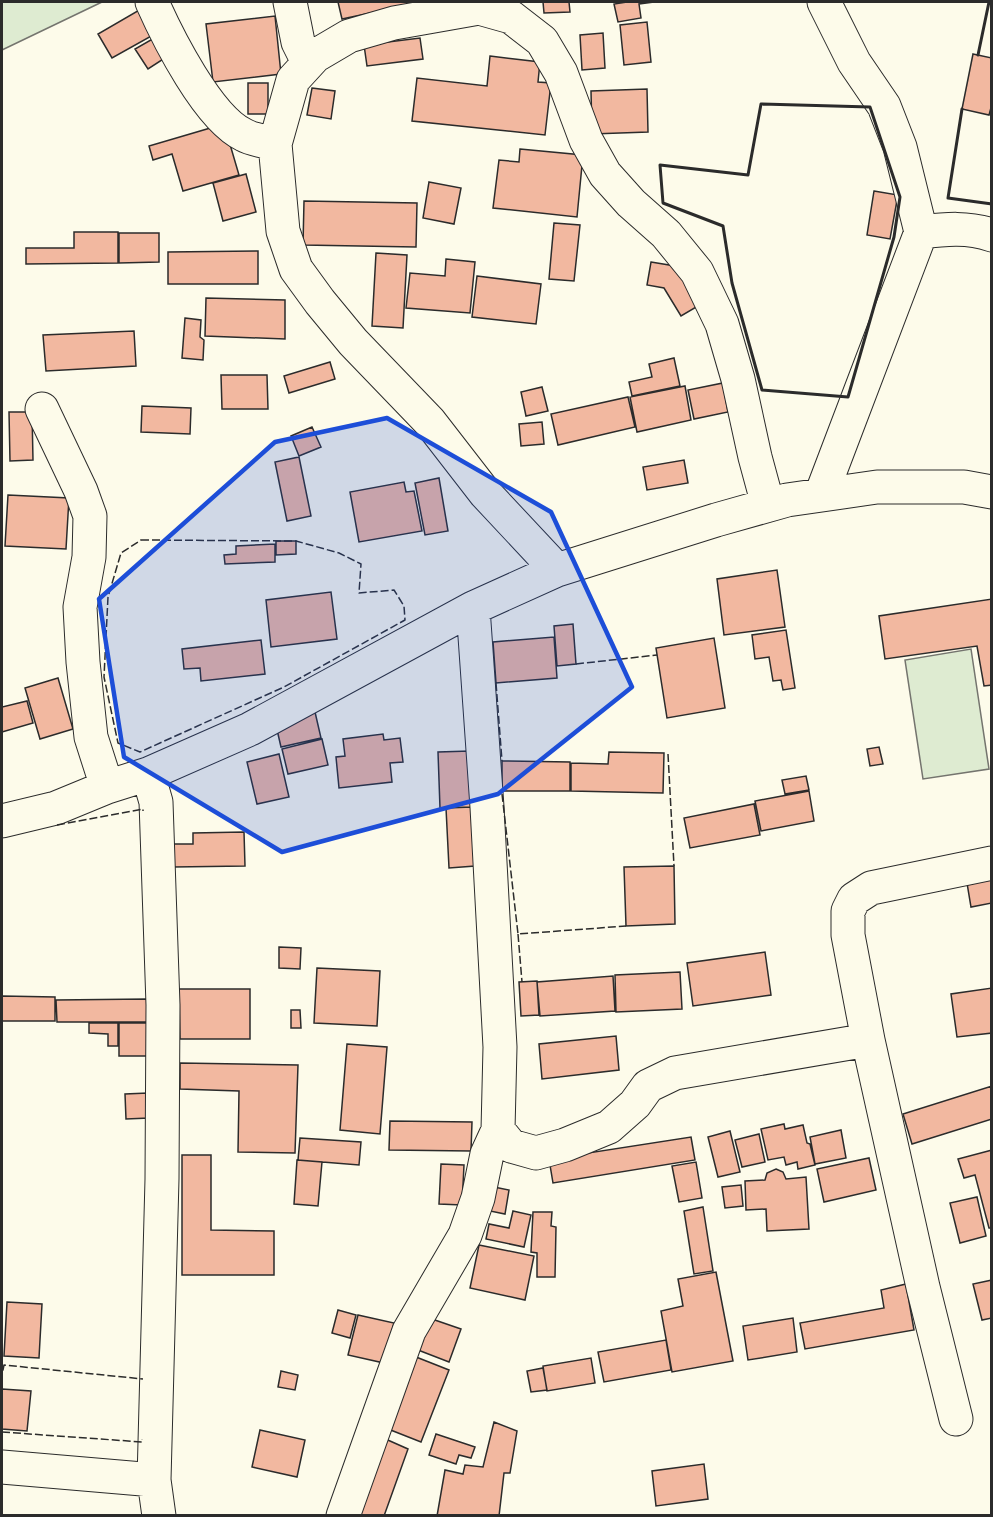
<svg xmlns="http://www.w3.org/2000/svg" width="993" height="1517" font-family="Commissioner,sans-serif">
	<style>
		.green { fill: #deebd1; stroke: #74746e; stroke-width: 1.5 }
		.building { fill: #f2b8a0; stroke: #2b2b2b; stroke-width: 1.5 }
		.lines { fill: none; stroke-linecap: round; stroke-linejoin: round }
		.minor-casing { stroke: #2b2b2b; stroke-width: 35 }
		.minor { stroke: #fdfbea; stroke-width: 33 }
		.fence { stroke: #2b2b2b; stroke-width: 1.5; stroke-dasharray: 8 3; stroke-linecap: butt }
		.wall { stroke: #2b2b2b; stroke-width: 3 }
		.marked { fill: #1d4ed8; fill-opacity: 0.2; stroke: #1d4ed8; stroke-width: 4.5; stroke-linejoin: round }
	</style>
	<rect width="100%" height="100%" fill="#fdfbea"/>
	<!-- green -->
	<path class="green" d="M2,2H102L2,50Z
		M971,649L989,769L923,779L905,660Z"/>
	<!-- building -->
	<path class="building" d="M338,2H422L342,19Z
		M543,2H569L570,12L544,13Z
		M627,2H654L639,4L641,18L618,22L614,4Z
		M141,9L155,34L112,58L98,34Z
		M275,16L281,74L213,82L206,24Z
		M647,22L651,62L624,65L620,25Z
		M603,33L605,68L582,70L580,35Z
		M156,37L168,56L148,69L135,49Z
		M420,38L423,59L367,66L364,45Z
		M973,54L992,58V104L989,115L962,109Z
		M490,56L540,62L538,82L551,83L545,135L412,121L417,78L487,86Z
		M248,83H268V114H248Z
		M312,88L335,91L331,119L307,115Z
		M647,89L648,132L592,134L591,91Z
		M224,124L239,175L183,191L172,154L153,160L149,146Z
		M520,149L583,155L577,217L493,208L499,160L519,162Z
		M246,174L256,212L223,221L213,183Z
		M429,182L461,188L454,224L423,218Z
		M874,191L898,195L890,239L867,235Z
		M304,201L417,203L416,247L303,245Z
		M554,223L580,225L574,281L549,279Z
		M74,232H118V263L26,264V248H74Z
		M119,233H159V262L119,263Z
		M258,251V284H168V252Z
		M376,253L407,255L403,328L372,326Z
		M446,259L475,262L470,313L406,308L410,273L445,276Z
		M651,262L675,266L698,306L681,316L664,288L647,285Z
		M477,276L541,284L536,324L472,317Z
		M206,298L285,300V339L205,336Z
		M185,318L201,320L200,337L204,340L203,360L182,358Z
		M134,331L136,366L46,371L43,335Z
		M674,358L680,386L632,396L629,382L652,377L649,364Z
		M330,362L335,379L289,393L284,376Z
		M221,375H267L268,409H222Z
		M723,383L728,412L694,419L688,390Z
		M685,386L691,420L637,432L630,397Z
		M542,387L548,411L526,416L521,392Z
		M628,397L635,427L558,445L551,414Z
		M142,406L191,408L190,434L141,432Z
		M9,412H32L33,460L10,461Z
		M542,422L544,444L521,446L519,424Z
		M312,427L321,447L299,456L291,436Z
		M299,457L311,516L287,521L275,462Z
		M684,460L688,483L647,490L643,467Z
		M439,478L448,531L425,535L415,483Z
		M404,482L406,492L414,491L422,531L359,542L350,492Z
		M8,495L69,498L66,549L5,546Z
		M276,541H296V554L276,555Z
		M275,544V562L225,564L224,555L236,554V546Z
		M777,570L785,627L724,635L717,579Z
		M331,592L337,639L271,647L266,600Z
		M992,599V685L984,686L977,646L885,659L879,616Z
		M573,624L576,664L557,666L554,626Z
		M786,630L795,688L783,690L781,680L773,681L769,657L755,659L752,635Z
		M554,637L557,678L496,683L493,642Z
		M714,638L725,708L667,718L656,648Z
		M261,640L265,674L201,681L200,668L184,669L182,649Z
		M58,678L73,729L40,739L25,688Z
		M27,701L33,723L2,732V707Z
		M315,712L321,738L281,747L275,721Z
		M383,734L384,740L400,738L403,762L390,763L392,782L339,788L336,757L345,756L343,739Z
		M322,739L328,765L288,774L282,749Z
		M879,747L883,764L870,766L867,749Z
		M470,751L472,807L440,808L438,752Z
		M609,752L664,753L663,793L571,791V763L608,764Z
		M279,754L289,797L257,804L247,762Z
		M502,761L570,762V791H502Z
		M806,776L809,790L785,794L782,780Z
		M809,791L814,821L761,831L755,801Z
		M754,804L760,835L690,848L684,818Z
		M472,807L475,866L449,868L446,808Z
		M244,832L245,866L173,867V844H193V833Z
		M674,866L675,924L626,926L624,867Z
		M992,878V903L971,907L967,883Z
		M279,947L301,948L300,969L279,968Z
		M765,952L771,995L693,1006L687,963Z
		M317,968L380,971L377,1026L314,1023Z
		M680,972L682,1009L616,1012L615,975Z
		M613,976L615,1011L540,1016L537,982Z
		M537,981L539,1015L521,1016L519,982Z
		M992,988V1033L957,1037L951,994Z
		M179,989H250V1039H180Z
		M2,996L55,997V1021H2Z
		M147,999V1022H57L56,1000Z
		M291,1010H300L301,1028H291Z
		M89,1023H118V1046H108V1034L89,1033Z
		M119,1023H148L149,1056H119Z
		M616,1036L619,1070L542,1079L539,1044Z
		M347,1044L387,1047L380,1134L340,1130Z
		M180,1063L298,1065L295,1153L238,1152L239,1091L180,1089Z
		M992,1086V1119L912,1144L903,1114Z
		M148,1093L149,1118L126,1119L125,1094Z
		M390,1121L472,1122L471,1151L389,1150Z
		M784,1124L785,1129L803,1125L807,1143L810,1144L815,1165L798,1169L797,1162L786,1165L784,1157L768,1160L761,1129Z
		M841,1130L846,1158L815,1164L810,1137Z
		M730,1131L740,1172L718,1177L708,1137Z
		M759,1134L765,1162L742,1167L735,1140Z
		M691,1137L695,1160L553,1183L549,1159Z
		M300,1138L361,1142L359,1165L298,1160Z
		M992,1150V1228H989L975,1175L964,1178L958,1159Z
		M182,1155H211V1230L274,1231V1275H182Z
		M869,1158L876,1190L824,1202L817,1169Z
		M297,1160L322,1162L318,1206L294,1204Z
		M696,1162L702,1198L679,1202L672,1166Z
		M441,1164L464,1165L462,1205L439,1204Z
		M776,1169L783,1172L786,1179L806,1177L809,1229L767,1231L766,1209L746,1210L745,1181L765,1180L767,1173Z
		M741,1185L743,1206L725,1208L722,1187Z
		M494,1187L509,1190L505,1214L490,1211Z
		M977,1197L986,1236L960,1243L950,1203Z
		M703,1207L713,1271L694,1274L684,1211Z
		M513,1211L531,1215L524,1247L486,1239L489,1224L509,1228Z
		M533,1212H552L551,1226L556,1227L555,1277H537V1253L531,1252Z
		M479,1245L534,1256L525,1300L470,1288Z
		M716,1272L733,1361L672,1372L661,1311L683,1306L678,1279Z
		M992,1280V1318L982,1320L973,1284Z
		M906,1284L914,1330L805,1349L800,1323L884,1308L881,1290Z
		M7,1302L42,1304L39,1358L4,1356Z
		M338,1310L356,1315L350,1338L332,1333Z
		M358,1315L394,1323L384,1363L348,1355Z
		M429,1318L461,1329L449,1362L418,1350Z
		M793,1318L797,1352L748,1360L743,1326Z
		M666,1340L671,1370L604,1382L598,1352Z
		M411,1355L449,1370L421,1442L383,1427Z
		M591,1358L595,1383L547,1391L543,1366Z
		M543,1368L547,1390L531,1392L527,1371Z
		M281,1371L298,1375L295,1390L278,1387Z
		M2,1389L31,1391L27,1431L2,1429Z
		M494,1422L517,1431L510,1473H504L499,1516H437L445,1470L463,1474L465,1465L483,1467Z
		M260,1430L305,1440L297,1477L252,1467Z
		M436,1434L475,1447L471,1458L459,1455L456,1464L429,1455Z
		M381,1437L408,1449L384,1516H354Z
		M704,1464L708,1499L656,1506L652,1471Z"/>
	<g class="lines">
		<!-- minor casing -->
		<g class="minor-casing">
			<path id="minor" d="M152,2C168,38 208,118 244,135C253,140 265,141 275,144
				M290,2L298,42L308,62
				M921,232C946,229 968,227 992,235
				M42,409L81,491L90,516L89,557L80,607L83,662L91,737L107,787
				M821,495L921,232L900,147L884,106L854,62L824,2
				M557,570L485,493L430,422L353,342L320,302L296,269L283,231L275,144L293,80L315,56L349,36L394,23L479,8L511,17L542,41L561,73L586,140L605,174L631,203L666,234L697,272L722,324L738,379L755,457L768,505
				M148,774L156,802L163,1005L162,1179L154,1480L159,1516
				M2,821L56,808L107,787L148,774L250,729L473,608L557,570L716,520L787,500L877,487H964L992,492
				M498,1130L511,1146L536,1153L565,1145L609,1127L635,1104L648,1086L675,1073L868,1040
				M956,1419L923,1287L868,1040L848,935V911L854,899L871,888L992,863
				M2,1467L154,1480
				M343,1516L409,1331L465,1235L478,1198L487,1154L498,1130L500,1047L487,807L473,608"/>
		</g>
		<!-- minor -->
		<use href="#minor" class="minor"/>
		<!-- fence -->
		<path class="fence" d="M141,540L296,541L339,553L361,564L359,593L394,590L404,606L405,620L284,687L140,752L118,743L104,677L108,597L121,553Z
			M576,664L657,655
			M496,683L502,761
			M668,754L674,866
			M502,794L518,934L626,926
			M57,825L143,809V811
			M518,934L522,982
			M2,1370H3L4,1365L143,1379
			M2,1432L142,1442V1439"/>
		<!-- wall -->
		<path class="wall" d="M978,55L989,2
			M761,104L870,107L900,197L894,237L848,397L762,390L732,283L723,226L663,203L660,165L748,175Z
			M962,109L948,198L992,204"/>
	</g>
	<!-- marked area -->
	<path class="marked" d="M387,418L551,512L632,687L498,794L282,852L124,757L99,599L275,442Z"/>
	<!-- border -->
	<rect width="993" height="1517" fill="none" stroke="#2b2b2b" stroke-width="6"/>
</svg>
